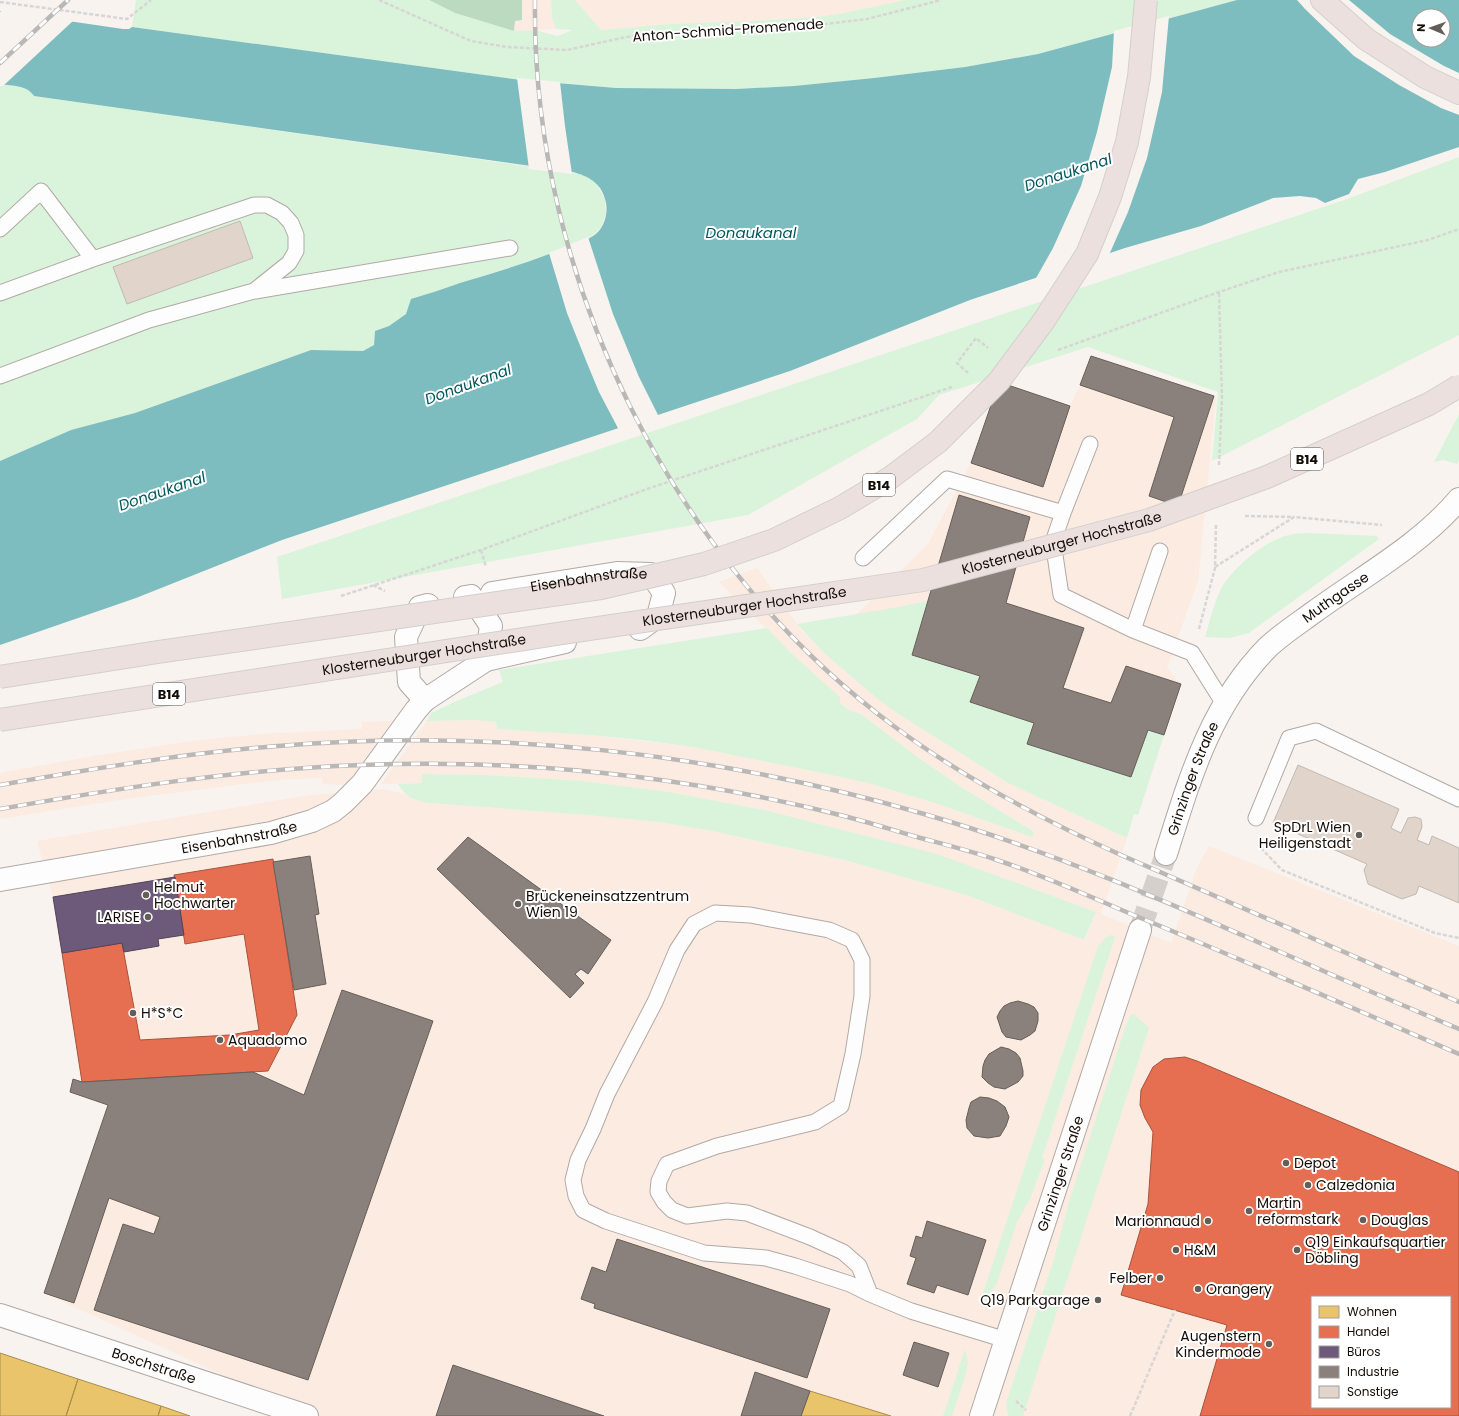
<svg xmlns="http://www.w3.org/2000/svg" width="1459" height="1416" font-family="Poppins,sans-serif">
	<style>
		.built { fill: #fcebe0; fill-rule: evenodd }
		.green { fill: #d9f4db }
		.forest { fill: #bcdabf }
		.water { fill: #7dbdbf; fill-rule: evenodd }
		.pier { fill: #f8f3ef }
		.homes { fill: #e9c46a; stroke: #a98d4c }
		.shops { fill: #e76f51; stroke: #a8523b; fill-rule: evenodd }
		.offices { fill: #6d597a; stroke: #534258 }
		.industry { fill: #8a817c; stroke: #675e59 }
		.building { fill: #e1d4ca; stroke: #c0b9b4 }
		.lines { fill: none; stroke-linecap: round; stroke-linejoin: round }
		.tertiary-tunnel { stroke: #d6d0cc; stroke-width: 22; stroke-dasharray: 22 11; stroke-linecap: butt }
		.service-casing { stroke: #b0a9a5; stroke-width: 17 }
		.minor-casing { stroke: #b0a9a5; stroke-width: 24 }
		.tertiary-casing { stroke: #b0a9a5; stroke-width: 24 }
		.trunk-casing { stroke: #d2cfcd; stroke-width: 24 }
		.path { stroke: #d8d6d5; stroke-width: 2.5; stroke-dasharray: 4 2; stroke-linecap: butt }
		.service { stroke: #fefdfd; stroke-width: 15 }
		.minor { stroke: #fefdfd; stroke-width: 22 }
		.tertiary { stroke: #fefdfd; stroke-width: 22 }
		.trunk { stroke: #ece0df; stroke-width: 22 }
		.rail-casing { stroke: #bab8b7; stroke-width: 4.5 }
		.rail { stroke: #fff; stroke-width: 3; stroke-dasharray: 9; stroke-linecap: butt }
		.trunk-bridge-casing { stroke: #d2cfcd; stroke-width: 24; stroke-linecap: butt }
		.trunk-bridge { stroke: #ece0df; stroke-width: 22 }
		.poi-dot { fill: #645e58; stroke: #fff; stroke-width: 1.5 }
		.labels { text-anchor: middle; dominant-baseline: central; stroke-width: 4; stroke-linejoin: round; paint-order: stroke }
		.shield { fill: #fff; stroke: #5b5651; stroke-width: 1 }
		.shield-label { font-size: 13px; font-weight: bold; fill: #150d07 }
		.street-label { font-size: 14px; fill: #150d07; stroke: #fff }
		.poi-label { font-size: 14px; fill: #150d07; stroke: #fff; text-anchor: start }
		.water-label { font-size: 15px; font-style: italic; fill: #01585c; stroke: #fff }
	</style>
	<rect width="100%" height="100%" fill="#f8f3ef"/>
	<!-- built -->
	<path class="built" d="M522,0H551L552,17L556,29L514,31L515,21L522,20Z
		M575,0H905L844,13L817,17L752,21L670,24L601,30Z
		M1091,356L1214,396L1216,399L1198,581L1167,668L1181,684L1138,815L1134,814L845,626L928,544L971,463L999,382L1070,406L1080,385Z
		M757,568L802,631L823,652L880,701L1008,783L1127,838L1101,914L1171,943L1197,867L1209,846L1459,946V1416H312L44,1293L108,1105L70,1092L73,1079L82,1081L53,897L37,841L303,796L381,789L405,794L414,800L429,803L588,815L659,822L712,831L845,860L966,895L1085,940L1096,912L1017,884L764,810L669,792L583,781L486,775L423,774L422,783L381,784L427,721L474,720L496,722L497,729L589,735L693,747L827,774L868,783L935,803L1032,837L1034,832L958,785L919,758L861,714L849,710L840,703V697L790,652L719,582ZM1312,1297H1450V1407H1312Z
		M392,721L347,785L323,784L322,778L290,779L241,784L112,801L0,819V773L94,756L192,741L260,734L362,729V722Z"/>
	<!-- green -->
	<path class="green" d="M136,0H429L455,13L514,31L535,30L557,36L573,30L556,29L552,17L551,0H575L601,30L670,24L752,21L817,17L844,13L905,0H1237L1038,54L965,67L874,78L794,86L736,89L616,88L521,80L132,27Z
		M0,84C13,86 26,85 35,96L581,174L588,176L596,183L605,199L606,214L601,227L596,233L588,238L549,255L476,278L406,314L389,326L375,331L374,345L363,351L311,350L135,413L71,430L0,461Z
		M1459,157V335L1212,461L1218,392L1088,347L939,395L917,419L748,515L282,599L277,557L1347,199Z
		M1459,414V461L1457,464L1443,460L1434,462Z
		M1310,533L1377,536L1379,539L1249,633L1230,638L1205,637C1210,621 1214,602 1222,587C1234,567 1266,540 1289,535C1296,533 1303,533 1310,533Z
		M928,601L912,655L980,676L970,702L1034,723L1027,744L1131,777L1148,730L1164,735L1138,815L1134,814L1127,838L1008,783L905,718L880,701L823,652L797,624L899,607Z
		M767,628L790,652L840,697V703L849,710L861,714L919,758L958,785L1034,832L1032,837L935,803L868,783L827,774L693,747L641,740L589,735L497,729L496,722L474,720L427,721L431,713L459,700L503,682L499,670Z
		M422,774L486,775L583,781L669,792L764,810L937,854L1096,912L1084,940L966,895L845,860L712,831L659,822L588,815L429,803C412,800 407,798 398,784L422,783Z
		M1111,935L1115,937L1042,1158L1045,1159L1030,1199L1017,1222L997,1283L986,1301L979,1305L1098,946L1105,938Z
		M1134,1014L1149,1028L1023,1416H1008L1006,1403L1054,1259L1069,1202L1124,1031L1130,1015Z
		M965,1349L968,1363L965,1377L952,1416H943Z"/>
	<!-- forest -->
	<path class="forest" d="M429,0H522V20L515,21L514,31L455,13Z"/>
	<!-- water -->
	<path class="water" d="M1237,0H1459V147L1385,172L1358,179L1349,194L1325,203L1316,198L1300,196L1273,198L1201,226L1125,248L970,300L790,371L282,540L136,598L0,645V461L71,430L135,413L311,350L363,351L374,345L375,331L389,326L406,314L411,299C427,294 444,289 460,283C497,272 534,261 569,246C578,243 589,240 597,233C605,225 609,211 605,199C601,183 588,176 573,172L34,96C27,85 13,86 0,84V11L123,29H129L132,27L521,80L616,88L736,89L794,86L874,78L965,67L1038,54ZM1419,16H1443V40H1419Z"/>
	<!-- pier -->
	<path class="pier" d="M1297,0H1349L1390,34L1444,66L1459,73V115L1441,108L1399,85L1354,56L1305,9Z
		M3,10L74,20L3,86H0V12Z
		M1169,16L1162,92L1147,158L1128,212L1109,255L1035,280L1053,248L1081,186L1097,132L1112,67L1114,31Z
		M517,78L560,82L565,126L572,174L529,169Z
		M588,237L613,314L639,377L659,417L619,430L599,392L587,363L567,313L549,253Z"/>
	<!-- homes -->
	<path class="homes" d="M0,1353L78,1379L66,1416H0Z
		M78,1379L161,1406L158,1416H66Z
		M810,1391L891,1416H801Z
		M161,1406L190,1416H158Z"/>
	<!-- shops -->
	<path class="shops" d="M273,859L297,1015L268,1071L82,1082L62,953L122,943L140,1040L230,1035L259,1030L244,934L185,944L174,875Z
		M1185,1057L1197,1061L1459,1172V1416H1200L1227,1325L1121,1295L1148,1204L1153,1132L1145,1118L1140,1105L1141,1090L1153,1067L1164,1059ZM1312,1297H1450V1407H1312Z"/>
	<!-- offices -->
	<path class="offices" d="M175,877L184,935L158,939L159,946L124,952L122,943L62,953L53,897Z"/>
	<!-- industry -->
	<path class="industry" d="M1091,356L1214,396L1178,506L1149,496L1174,417L1080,385Z
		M999,382L1070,406L1043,487L971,463Z
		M959,495L1030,517L1006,603L1084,628L1063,688L1111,703L1126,666L1181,684L1164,735L1148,730L1131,777L1027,744L1034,723L970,702L980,676L912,655Z
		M468,837L611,940L588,974L581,969L575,974L584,983L570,998L437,869Z
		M310,856L319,914L315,915L326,984L294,990L273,862Z
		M342,990L433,1021L308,1380L94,1310L123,1224L154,1234L160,1217L109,1198L74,1303L44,1293L108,1105L70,1092L73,1079L82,1082L253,1072L304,1095Z
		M1018,1001L1028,1004L1034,1007L1038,1013V1021L1035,1031L1030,1035L1021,1040L1006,1037L1002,1032L997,1017L1000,1011L1004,1006L1010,1003Z
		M1001,1047L1009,1049L1016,1053L1020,1058L1023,1071V1076L1018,1082L1005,1089L994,1087L988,1083L982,1077L983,1066L985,1060L989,1054Z
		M980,1097L989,1098L997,1101L1005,1107L1009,1117L1006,1126L1000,1136L988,1138L974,1136L967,1128L966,1120L969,1108L971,1102Z
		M927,1221L986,1240L968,1295L937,1285L934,1293L907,1284L916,1258L910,1256L916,1236L922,1238Z
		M617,1239L830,1309L807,1378L594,1308L595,1304L581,1299L592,1267L606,1272Z
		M914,1342L949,1353L938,1387L903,1375Z
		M453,1365L604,1416H436Z
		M755,1372L810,1391L801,1416H741Z"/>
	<!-- building -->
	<path class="building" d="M240,221L253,258L127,304L113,267Z
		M1298,765L1399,809L1391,828L1401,833L1408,818L1415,817L1421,819L1422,827L1417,840L1429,845L1432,836L1459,848V903L1419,886L1416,894L1402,899L1368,884L1364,870L1367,864L1273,823Z"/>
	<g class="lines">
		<!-- tertiary-tunnel -->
		<path class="tertiary-tunnel" d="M1140,930L1166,854"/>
		<!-- service casing -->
		<g class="service-casing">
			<path id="service" d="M0,229L41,191L93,259
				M255,291L510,248
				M0,293L93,259L254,205H267L282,213L291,223L296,235V251L289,263L254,291L149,320L0,376
				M1063,513L1090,444
				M863,558L947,479L1063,513L1053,542L1061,595L1133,630L1192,653L1224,704
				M1133,630L1160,551
				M1256,818L1289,738L1316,731L1459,799
				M870,1294L859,1266L843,1252L810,1237L747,1213L727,1211L687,1216L672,1210L664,1202L658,1192L659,1181L667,1164L717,1146L815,1122L841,1106L853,1054L862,996V960L852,940L829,930L750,915L715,913L694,924L677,950L655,1002L607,1094L593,1129L578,1160L573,1180L576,1196L583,1210L606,1221L704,1253L766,1258L795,1266L850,1284L870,1294L911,1311L1006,1340"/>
		</g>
		<!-- minor casing -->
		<g class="minor-casing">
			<g id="minor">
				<path id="s1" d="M492,593L617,573L651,574L664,593L658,616L640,629"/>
				<path d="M486,660L565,642"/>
				<path d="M425,700L409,682L406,637L420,607L428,605"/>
				<path id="s2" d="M0,880L271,833L312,821L333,811L343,803L362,784L416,710L425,700L486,660L491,626L471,596L465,597"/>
				<path id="s3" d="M0,1315L307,1416"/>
			</g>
		</g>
		<!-- tertiary casing -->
		<g class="tertiary-casing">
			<g id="tertiary">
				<path id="s4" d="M1166,854C1190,778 1210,706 1268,647C1282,634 1299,623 1314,612C1363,576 1419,546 1459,499"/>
				<path id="s5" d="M981,1416L1140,930"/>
			</g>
		</g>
		<!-- trunk casing -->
		<g class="trunk-casing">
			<path id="trunk" d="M1322,0L1366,39L1425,77L1459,93"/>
		</g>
		<!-- path -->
		<path class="path" d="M379,0L471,41L507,47L567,50L626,37L700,30L801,27L867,19L941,0
			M0,2L127,19L151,0
			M1058,350L1219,292L1279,272L1428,240L1459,229
			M968,373L957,363L976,338L988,348
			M1219,465L1222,398L1219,292
			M1245,516L1294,517
			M481,550L486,567
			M1215,567L1294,517L1382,525
			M373,585L385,591
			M341,596L481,550L647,489L952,387
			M1199,629L1215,568L1216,524
			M1260,842L1261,848L1282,870L1435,933L1459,938
			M1016,1401L1026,1410
			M1130,1416L1175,1310"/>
		<!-- service -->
		<use href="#service" class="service"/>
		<!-- minor -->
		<use href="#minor" class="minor"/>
		<!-- tertiary -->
		<use href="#tertiary" class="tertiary"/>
		<!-- trunk -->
		<use href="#trunk" class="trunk"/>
		<!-- rail casing -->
		<g class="rail-casing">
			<path id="rail" d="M535,0C531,278 672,562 895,727C965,779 1041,819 1121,855L1459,1002
				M0,63L68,0
				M0,785C92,769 185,753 278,746C495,728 715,753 924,814C1060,853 1190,912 1319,969C1366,990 1412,1009 1459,1029
				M0,809C120,788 240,769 362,765C523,759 687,776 844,816C868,822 892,830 917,837C943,844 971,851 997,860C1042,875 1086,895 1131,914C1241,959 1350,1007 1459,1054"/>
		</g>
		<!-- rail -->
		<use href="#rail" class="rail"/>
		<!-- trunk-bridge casing -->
		<g class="trunk-bridge-casing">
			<g id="trunk-bridge">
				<path d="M0,677L158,652L601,588L704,564L774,540L840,508L890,478L938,442L999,381L1043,322L1087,254L1110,197L1127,142L1139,77L1146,0"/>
				<path id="s6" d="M0,720L563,633L923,580L1149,520L1267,477L1429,404L1459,386"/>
			</g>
		</g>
		<!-- trunk-bridge -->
		<use href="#trunk-bridge" class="trunk-bridge"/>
	</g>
	<!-- markers -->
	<g class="poi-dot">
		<circle cx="1359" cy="835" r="4"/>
		<circle cx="146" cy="895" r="4"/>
		<circle cx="518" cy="904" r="4"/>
		<circle cx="148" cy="917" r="4"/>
		<circle cx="133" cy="1013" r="4"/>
		<circle cx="220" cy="1040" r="4"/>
		<circle cx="1286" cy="1163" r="4"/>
		<circle cx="1308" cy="1185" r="4"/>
		<circle cx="1249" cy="1211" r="4"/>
		<circle cx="1363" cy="1220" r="4"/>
		<circle cx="1208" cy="1221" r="4"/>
		<circle cx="1176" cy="1250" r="4"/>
		<circle cx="1297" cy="1250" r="4"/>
		<circle cx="1160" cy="1278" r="4"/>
		<circle cx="1198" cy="1289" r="4"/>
		<circle cx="1098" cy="1300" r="4"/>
		<circle cx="1269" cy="1344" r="4"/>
	</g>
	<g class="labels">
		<!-- shield labels -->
		<g class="shield">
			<rect x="1291" y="448" width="32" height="22" rx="3"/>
			<rect x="863" y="474" width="32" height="22" rx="3"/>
			<rect x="153" y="683" width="32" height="22" rx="3"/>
		</g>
		<g class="shield-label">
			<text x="1307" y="459">B14</text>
			<text x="879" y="485">B14</text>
			<text x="169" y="694">B14</text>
		</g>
		<!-- street labels -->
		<g class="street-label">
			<text transform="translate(728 30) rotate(-4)">Anton-Schmid-Promenade</text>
			<text stroke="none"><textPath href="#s6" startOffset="1077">Klosterneuburger Hochstraße</textPath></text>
			<text stroke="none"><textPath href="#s1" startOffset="98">Eisenbahnstraße</textPath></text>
			<text stroke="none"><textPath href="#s4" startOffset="317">Muthgasse</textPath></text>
			<text stroke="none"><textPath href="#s6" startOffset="753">Klosterneuburger Hochstraße</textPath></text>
			<text stroke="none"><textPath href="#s6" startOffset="429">Klosterneuburger Hochstraße</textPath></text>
			<text stroke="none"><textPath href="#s4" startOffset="80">Grinzinger Straße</textPath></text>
			<text stroke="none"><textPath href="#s2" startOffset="243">Eisenbahnstraße</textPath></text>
			<text stroke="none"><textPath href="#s5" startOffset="255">Grinzinger Straße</textPath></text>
			<text stroke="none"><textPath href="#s3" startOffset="162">Boschstraße</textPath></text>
		</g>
		<!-- poi labels -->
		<g class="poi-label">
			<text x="1351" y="827" text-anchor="end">SpDrL Wien<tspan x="1351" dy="16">Heiligenstadt</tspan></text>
			<text x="154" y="887">Helmut<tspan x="154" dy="16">Hochwarter</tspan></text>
			<text x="526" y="896">Brückeneinsatzzentrum<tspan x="526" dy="16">Wien 19</tspan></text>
			<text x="140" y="917" text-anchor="end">LARISE</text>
			<text x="141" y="1013">H*S*C</text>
			<text x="228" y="1040">Aquadomo</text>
			<text x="1294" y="1163">Depot</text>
			<text x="1316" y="1185">Calzedonia</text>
			<text x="1257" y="1203">Martin<tspan x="1257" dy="16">reformstark</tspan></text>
			<text x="1371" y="1220">Douglas</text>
			<text x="1200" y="1221" text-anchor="end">Marionnaud</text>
			<text x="1305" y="1242">Q19 Einkaufsquartier<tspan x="1305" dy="16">Döbling</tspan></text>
			<text x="1184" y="1250">H&amp;M</text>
			<text x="1152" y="1278" text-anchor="end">Felber</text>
			<text x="1206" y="1289">Orangery</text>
			<text x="1090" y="1300" text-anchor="end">Q19 Parkgarage</text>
			<text x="1261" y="1336" text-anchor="end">Augenstern<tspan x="1261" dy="16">Kindermode</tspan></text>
		</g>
		<!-- water labels -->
		<g class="water-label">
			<text transform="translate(1068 172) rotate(-18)">Donaukanal</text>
			<text x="751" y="232">Donaukanal</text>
			<text transform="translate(468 384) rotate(-20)">Donaukanal</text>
			<text transform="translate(162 491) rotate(-19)">Donaukanal</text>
		</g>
	</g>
	<!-- legend -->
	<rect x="1311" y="1296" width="140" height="112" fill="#ffffff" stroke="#a19e9c"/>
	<rect x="1319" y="1306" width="20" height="12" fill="#e9c46a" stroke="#a19e9c"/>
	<text x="1347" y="1316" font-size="12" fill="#150d07">Wohnen</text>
	<rect x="1319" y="1326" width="20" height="12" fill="#e76f51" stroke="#a19e9c"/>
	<text x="1347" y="1336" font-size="12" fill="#150d07">Handel</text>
	<rect x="1319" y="1346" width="20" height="12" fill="#6d597a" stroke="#a19e9c"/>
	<text x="1347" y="1356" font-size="12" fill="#150d07">Büros</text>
	<rect x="1319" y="1366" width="20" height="12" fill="#8a817c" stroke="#a19e9c"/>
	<text x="1347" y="1376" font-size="12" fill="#150d07">Industrie</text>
	<rect x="1319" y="1386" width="20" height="12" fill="#e1d4ca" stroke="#a19e9c"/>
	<text x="1347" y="1396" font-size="12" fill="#150d07">Sonstige</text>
	<!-- north arrow -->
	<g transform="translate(1431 28) rotate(272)"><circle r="19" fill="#ffffff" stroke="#a19e9c"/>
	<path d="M0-3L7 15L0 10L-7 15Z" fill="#645e58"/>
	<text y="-6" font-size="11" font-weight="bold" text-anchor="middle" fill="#150d07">N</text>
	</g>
</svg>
